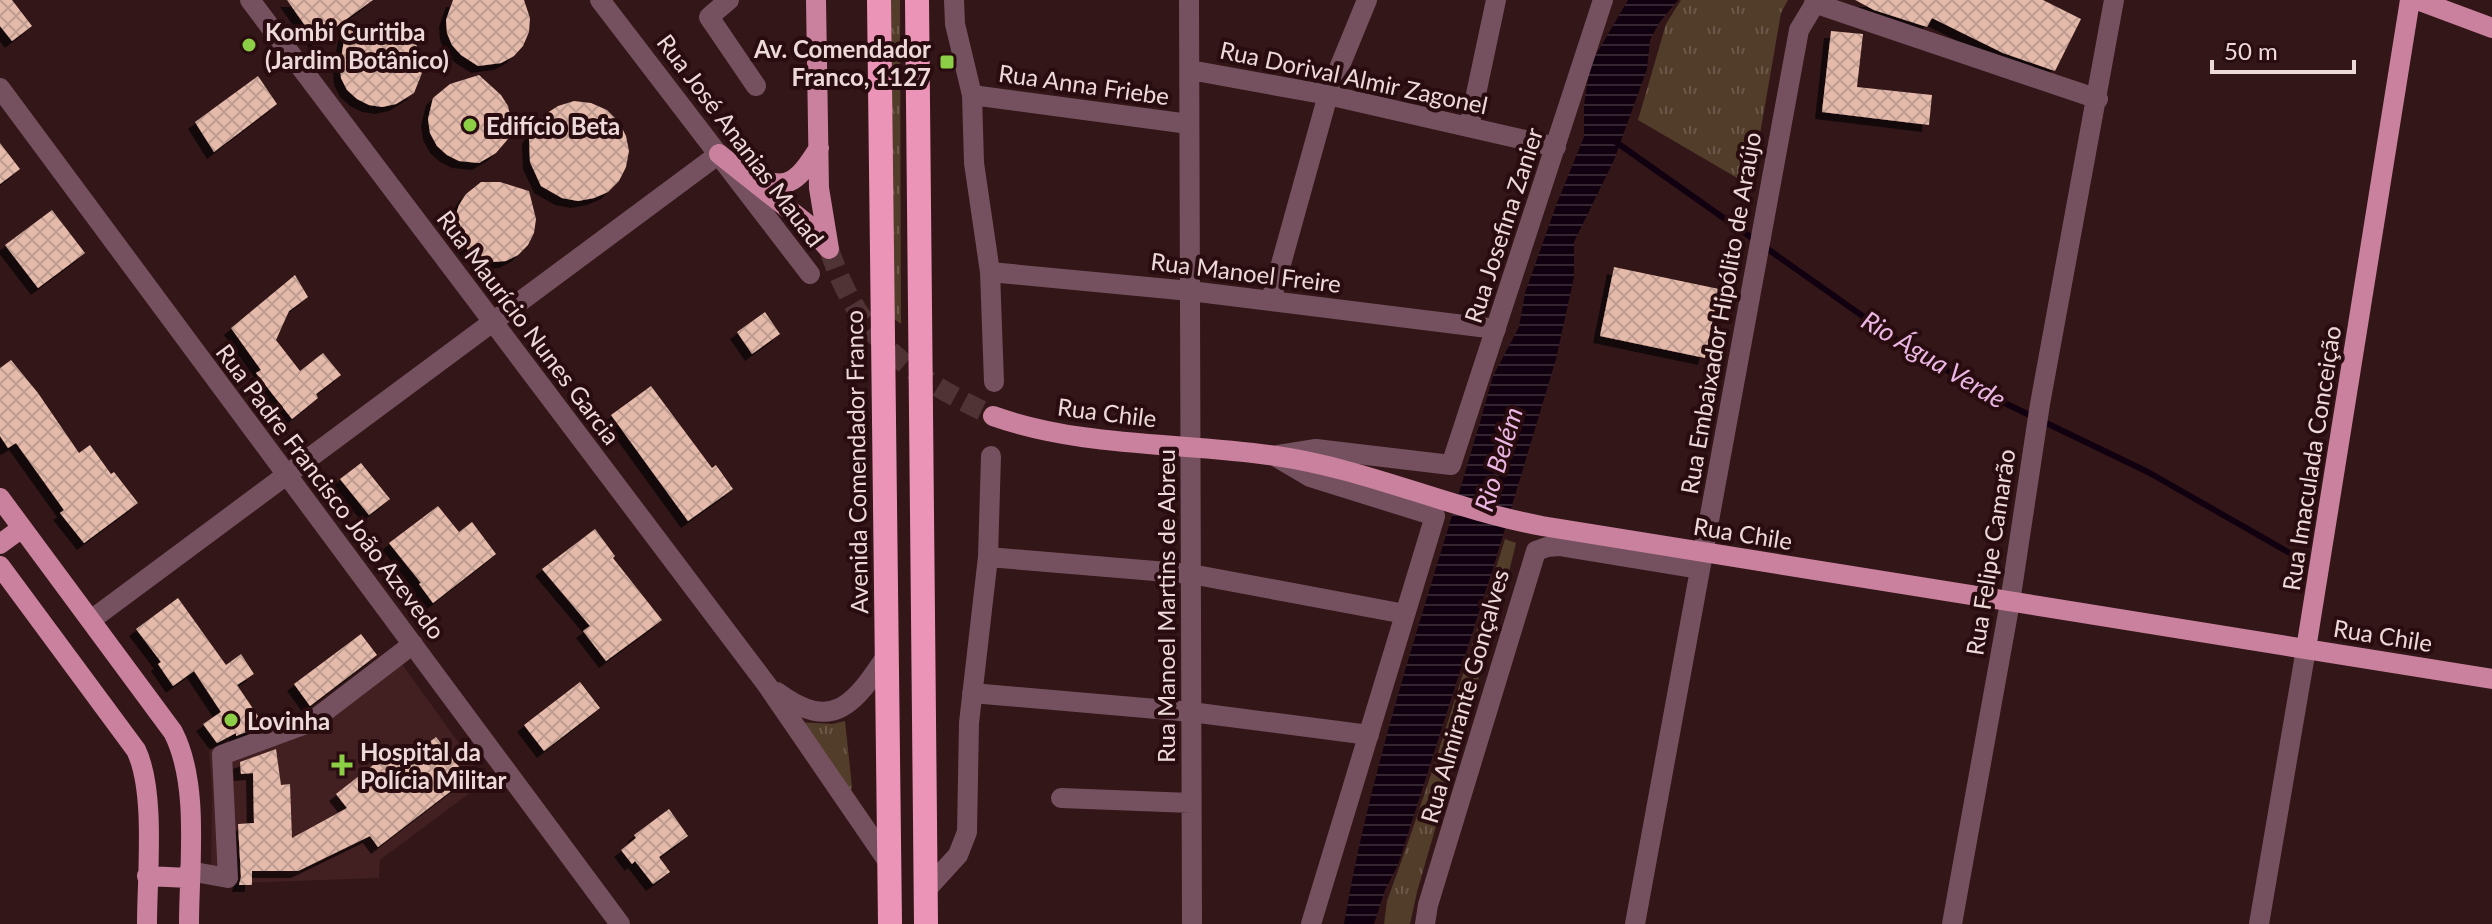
<svg xmlns="http://www.w3.org/2000/svg" width="2492" height="924" font-family="Lato,sans-serif">
	<style>
		.built { fill: #421f21 }
		.grass { fill: url(#grass-tufts) }
		.water { fill: url(#water-rules) }
		.lines { fill: none; stroke-linecap: round; stroke-linejoin: round }
		.stream { stroke: #11000f; stroke-width: 6 }
		.building { fill: url(#building-cross-hatch); filter: url(#shadow) }
		.major-tunnel { stroke: #4f3335; stroke-width: 20; stroke-dasharray: 20 10; stroke-linecap: butt }
		.minor { stroke: #75515f; stroke-width: 20 }
		.major { stroke: #ca819e; stroke-width: 20 }
		.highway { stroke: #ec94b7; stroke-width: 24 }
		.poi-dot { fill: #8cce45; stroke: #280c0f; stroke-width: 3 }
		.labels { text-anchor: middle; dominant-baseline: central; stroke-width: 8; stroke-linejoin: round; paint-order: stroke }
		.poi-label { font-size: 24px; font-weight: bold; fill: #eed9d9; stroke: #280c0f; text-anchor: start }
		.street-label { font-size: 24px; fill: #eed9d9; stroke: #280c0f }
		.water-label { font-size: 26px; font-style: italic; fill: #ebb6e3; stroke: #280c0f }
	</style>
	<defs>
		<pattern id="grass-tufts" width="24" height="20" patternUnits="userSpaceOnUse" patternTransform="scale(2)"><rect width="24" height="20" fill="#523d2a"/><path d="M3 7l-1-3M5 7V3M7 7l1-3M15 17l-1-3M17 17v-4M19 17l1-3" fill="none" stroke="#6b5848"/></pattern>
		<pattern id="water-rules" width="6" height="5" patternUnits="userSpaceOnUse" patternTransform="scale(2)"><rect width="6" height="5" fill="#11000f"/><path d="M0 2.5h6" fill="none" stroke="#342531"/></pattern>
		<pattern id="building-cross-hatch" width="8" height="8" patternUnits="userSpaceOnUse" patternTransform="scale(2)"><rect width="8" height="8" fill="#e5baab"/><path d="M0 0l8 8M0 8l8-8" fill="none" stroke="#be9c90"/></pattern>
		<filter id="shadow"><feDropShadow dx="-7" dy="7" stdDeviation="0" flood-color="#0009"/></filter>
	</defs>
	<rect width="100%" height="100%" fill="#331618"/>
	<!-- built -->
	<path class="built" d="M392,650L486,781L380,860L379,878L211,884L212,790L209,748L277,732L313,710Z"/>
	<!-- grass -->
	<path class="grass" d="M883,0H900L901,324L886,313Z
		M1681,0H1788L1781,13L1751,186L1638,120L1666,24Z
		M1505,539L1516,543L1508,576L1417,892L1410,924H1384L1387,901C1431,782 1467,660 1505,539Z
		M845,721L852,787L851,791L797,722L832,724Z"/>
	<!-- water -->
	<path class="water" d="M1628,0H1678L1659,23L1650,40L1647,69L1614,160L1574,242V277L1556,359L1494,565L1398,865L1385,890L1374,924H1344C1376,737 1443,558 1493,376L1519,327L1525,293L1557,203L1584,137V105L1590,65Z"/>
	<g class="lines">
		<!-- stream -->
		<path class="stream" d="M1613,140L1898,341L1988,395L2148,472L2295,556"/>
	</g>
	<!-- building -->
	<path class="building" d="M0,0H12L32,26L12,41L0,26Z
		M287,0H373L316,41Z
		M453,0H524L530,18L529,32L523,46L514,56L501,63L478,66L461,55L452,45L447,33L446,20Z
		M1855,0H2043L2081,19L2055,71L2003,53L1932,18L1927,27L1874,10Z
		M383,25L396,28L408,35L417,46L421,59L422,73L414,93L396,104L382,107L369,105L357,99L347,90L341,78L340,65L346,28Z
		M1831,31L1863,34L1857,87L1932,95L1929,125L1822,112Z
		M479,75L501,95L508,106L514,132L496,153L479,163L459,161L447,155L437,146L430,133L428,119L433,98L450,84Z
		M258,76L277,104L214,152L195,122Z
		M574,101L591,103L607,110L619,122L626,136L629,151L626,167L619,181L608,192L594,198L578,201L562,198L541,186L530,162L529,137L544,115L558,106Z
		M0,143L20,169L0,184Z
		M481,182H500L529,191L536,219L534,233L528,245L518,255L506,261L492,262L469,252L456,230L455,217L459,205L466,194Z
		M52,210L85,253L38,288L5,245Z
		M1614,267L1719,289L1705,358L1600,336Z
		M295,275L308,297L289,311L276,340L300,371L323,353L341,375L316,394L318,398L292,419L256,373L261,370L231,328Z
		M765,312L780,334L752,354L737,332Z
		M11,360L38,393L79,453L90,445L111,474L114,472L138,503L84,543L60,513L64,510L16,443L8,448L0,436V368Z
		M651,386L712,468L716,465L733,489L688,521L611,415Z
		M361,463L390,499L369,515L340,479Z
		M438,506L459,532L472,522L496,554L433,603L419,584L421,583L389,543Z
		M595,529L615,556L613,558L662,620L606,661L583,631L590,626L542,569Z
		M178,598L226,665L241,654L254,674L237,685L264,725L236,736V733L217,743L203,724L221,712L194,671L173,686L158,664L161,662L136,629Z
		M361,634L377,655L310,706L294,684Z
		M580,682L600,708L544,751L524,725Z
		M436,737L468,778L378,847L370,836L298,871H252V885H239L241,877L238,824L254,823L253,773L241,774L240,762L276,749L281,785L290,784L292,838L347,808L336,794L391,751L401,764Z
		M669,809L688,836L659,857L670,872L653,884L635,861L632,864L621,850L636,838L634,835Z"/>
	<g class="lines">
		<!-- major-tunnel -->
		<path class="major-tunnel" d="M829,249C858,338 910,377 993,416"/>
		<!-- minor -->
		<path class="minor" d="M250,0L767,685L889,863
			M600,0L810,274
			M729,0L709,17L756,86
			M954,0L955,24L972,95L974,163L990,272L994,382
			M1189,0L1192,924
			M1814,3L2098,99
			M1190,70L1328,95L1556,147
			M0,88L620,924
			M972,95L1189,124
			M1469,127L1496,0
			M990,272L1190,291L1496,329
			M1271,300L1328,95L1367,0
			M1278,455L1316,449L1451,465L1603,0
			M1276,457L1310,477L1435,516L1311,924
			M988,557L1191,574L1405,614
			M91,620L719,154
			M777,692C834,734 855,703 887,655
			M972,693L1191,712L1369,735
			M1061,798L1191,803
			M189,871L228,878L222,755L311,722L413,644
			M926,890L958,855L967,832L969,723L988,557L991,456
			M1425,924L1428,905L1536,551L1547,547L1559,546L1699,569
			M1635,924L1799,30L1817,0
			M1952,924L2010,602L2040,404L2114,0
			M2259,924L2306,649"/>
		<!-- major -->
		<path class="major" d="M816,0L819,188L829,249
			M2417,0L2492,28
			M719,154L806,223L828,248
			M754,175C788,196 801,176 819,148
			M993,416C1083,448 1182,442 1276,456C1367,469 1451,509 1542,526L2492,679
			M0,498L173,732C200,784 189,866 189,924
			M0,544L22,528
			M0,566L136,750C156,791 147,876 147,924
			M2306,649L2410,0
			M147,876L189,878"/>
		<!-- highway -->
		<path class="highway" d="M879,0L890,924
			M917,0L926,924"/>
	</g>
	<!-- markers -->
	<g class="poi-dot">
		<circle cx="249" cy="45" r="8"/>
		<rect x="939" y="54" width="16" height="16" rx="4"/>
		<circle cx="470" cy="125" r="8"/>
		<circle cx="231" cy="720" r="8"/>
		<path d="M338 753h8v8h8v8h-8v8h-8v-8h-8v-8h8z"/>
	</g>
	<g class="labels">
		<!-- poi labels -->
		<g class="poi-label">
			<text x="265" y="31">Kombi Curitiba<tspan x="265" dy="28">(Jardim Botânico)</tspan></text>
			<text x="931" y="48" text-anchor="end">Av. Comendador<tspan x="931" dy="28">Franco, 1127</tspan></text>
			<text x="486" y="125">Edifício Beta</text>
			<text x="247" y="720">Lovinha</text>
			<text x="360" y="751">Hospital da<tspan x="360" dy="28">Polícia Militar</tspan></text>
		</g>
		<!-- street labels -->
		<g class="street-label">
			<text transform="translate(1354 77) rotate(12)">Rua Dorival Almir Zagonel</text>
			<text transform="translate(1084 84) rotate(8)">Rua Anna Friebe</text>
			<text transform="translate(741 140) rotate(53)">Rua José Ananias Mauad</text>
			<text transform="translate(1503 225) rotate(-72)">Rua Josefina Zanier</text>
			<text transform="translate(1246 272) rotate(7)">Rua Manoel Freire</text>
			<text transform="translate(1720 313) rotate(-80)">Rua Embaixador Hipólito de Araújo</text>
			<text transform="translate(529 327) rotate(53)">Rua Maurício Nunes Garcia</text>
			<text transform="translate(1107 412) rotate(7)">Rua Chile</text>
			<text transform="translate(2311 458) rotate(-81)">Rua Imaculada Conceição</text>
			<text transform="translate(856 462) rotate(-91)">Avenida Comendador Franco</text>
			<text transform="translate(331 491) rotate(53)">Rua Padre Francisco João Azevedo</text>
			<text transform="translate(1743 533) rotate(9)">Rua Chile</text>
			<text transform="translate(1990 552) rotate(-81)">Rua Felipe Camarão</text>
			<text transform="translate(1165 606) rotate(-90)">Rua Manoel Martins de Abreu</text>
			<text transform="translate(2383 635) rotate(9)">Rua Chile</text>
			<text transform="translate(1464 696) rotate(-74)">Rua Almirante Gonçalves</text>
		</g>
		<!-- water labels -->
		<g class="water-label">
			<text transform="translate(1934 359) rotate(31)">Rio Água Verde</text>
			<text transform="translate(1498 459) rotate(-73)">Rio Belém</text>
		</g>
	</g>
	<!-- scale -->
	<path d="M2212 60v12h142v-12" fill="none" stroke="#eed9d9" stroke-width="4"/>
	<text x="2224" y="60" font-size="24" fill="#eed9d9" stroke="#280c0f" stroke-width="6" paint-order="stroke">50 m</text>
</svg>
